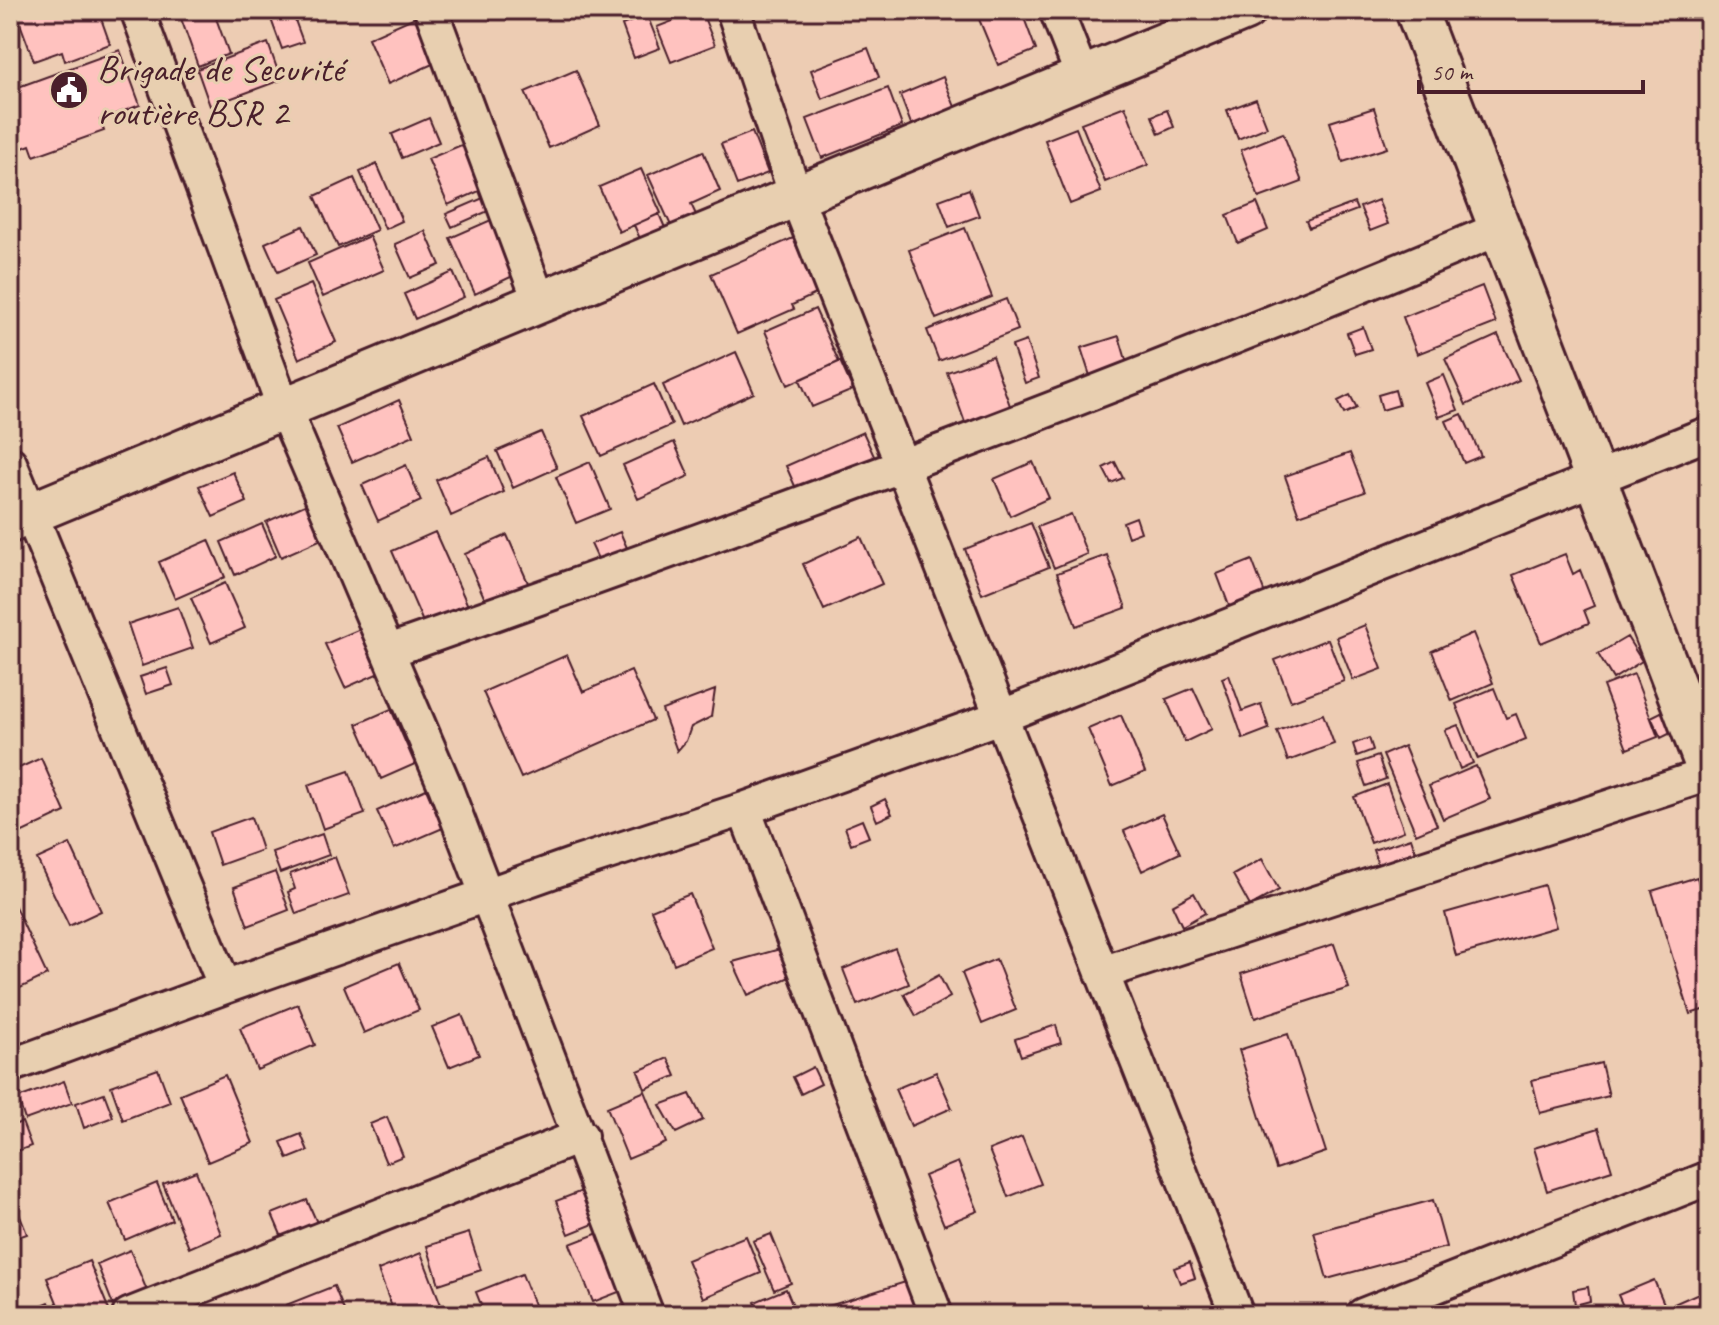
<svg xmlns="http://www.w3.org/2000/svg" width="1719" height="1325" font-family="Caveat,sans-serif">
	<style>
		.building { fill: #ffc2bf; stroke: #4a1f2b; stroke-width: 2 }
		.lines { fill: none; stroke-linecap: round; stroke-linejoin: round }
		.minor-casing { stroke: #4a1f2b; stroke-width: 38 }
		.tertiary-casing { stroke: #4a1f2b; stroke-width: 46 }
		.minor { stroke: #e8cfb0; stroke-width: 32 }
		.tertiary { stroke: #e8cfb0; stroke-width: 40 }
		.labels { text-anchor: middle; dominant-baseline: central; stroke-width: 6; stroke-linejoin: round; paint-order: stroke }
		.poi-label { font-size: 38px; fill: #4a1f2b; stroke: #e8cfb0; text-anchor: start }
	</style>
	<rect width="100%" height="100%" fill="#edccb3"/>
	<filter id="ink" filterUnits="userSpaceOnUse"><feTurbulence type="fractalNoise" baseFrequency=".0125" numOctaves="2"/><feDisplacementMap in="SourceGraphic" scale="16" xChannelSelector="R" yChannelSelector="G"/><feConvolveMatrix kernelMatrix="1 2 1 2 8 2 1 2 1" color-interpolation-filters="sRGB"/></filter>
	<g filter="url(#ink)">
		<!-- building -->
		<path class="building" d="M15,10H98L110,44L65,61L62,51L34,61Z
			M178,10H213L229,54L198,66Z
			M701,10L715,45L671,62L657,27Z
			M980,10H1021L1036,50L998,65L976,12Z
			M292,12L303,42L282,49L271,19Z
			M647,15L660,48L634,58L622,25Z
			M415,17L435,63L388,84L368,38Z
			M268,43L281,80L210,106L197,69Z
			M868,48L879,77L822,99L811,70Z
			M120,50L140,105L100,120L104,131L34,156L30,145L15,151L10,136V90Z
			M576,70L600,125L549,148L525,92Z
			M943,77L957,112L913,129L900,95Z
			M888,88L902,126L822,158L807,119Z
			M1256,99L1267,127L1238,139L1227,110Z
			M1125,106L1148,165L1105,182L1081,123Z
			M1374,108L1387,148L1343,162L1330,122Z
			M1167,110L1174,127L1159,134L1152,116Z
			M429,118L439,142L402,158L392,134Z
			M1076,128L1101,192L1070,204L1045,140Z
			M752,132L768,173L737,185L721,144Z
			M1283,133L1302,182L1259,198L1241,150Z
			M466,143L486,188L448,205L428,159Z
			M703,151L720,191L691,204L697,217L672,228L648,175Z
			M377,164L402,221L385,229L360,172Z
			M641,169L661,213L619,232L599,187Z
			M354,178L377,230L338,247L315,196Z
			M969,189L979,216L949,227L939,200Z
			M490,195L495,208L452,227L446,214Z
			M1378,200L1388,224L1370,231L1360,207Z
			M1257,203L1268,230L1238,243L1227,215Z
			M1354,203L1357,210L1309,228L1306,221Z
			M659,214L669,237L644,248L634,225Z
			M491,220L515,275L475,294L450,238Z
			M303,226L316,255L278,272L265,243Z
			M965,228L992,297L936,319L909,250Z
			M425,231L440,265L410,278L395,244Z
			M369,236L384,270L323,297L308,263Z
			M793,238L818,293L792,305L794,309L737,334L711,274Z
			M453,272L464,297L415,319L404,294Z
			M311,284L336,342L299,359L274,300Z
			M1482,286L1496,323L1417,354L1403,317Z
			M1006,299L1018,330L939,361L927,330Z
			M815,309L839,362L788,385L765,331Z
			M1363,327L1371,349L1355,354L1347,333Z
			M1498,335L1519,380L1466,405L1445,359Z
			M1119,336L1129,370L1092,382L1081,348Z
			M1026,341L1039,378L1025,383L1012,346Z
			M736,352L754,393L681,426L663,385Z
			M992,356L1013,414L968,431L947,372Z
			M840,361L853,390L812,407L800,380Z
			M1444,375L1458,410L1439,417L1425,383Z
			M654,384L672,425L601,456L583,416Z
			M1395,390L1399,405L1382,410L1378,395Z
			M1350,395L1357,408L1344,414L1338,401Z
			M399,400L414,435L352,462L337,428Z
			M1462,414L1481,456L1464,463L1446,421Z
			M541,432L557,468L513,488L497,451Z
			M863,432L879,467L802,502L786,466Z
			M674,442L689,476L638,499L623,465Z
			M1350,453L1365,492L1299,515L1285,476Z
			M489,457L504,492L451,516L436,480Z
			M590,462L610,509L576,523L556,477Z
			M1033,462L1049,498L1010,516L994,479Z
			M1115,462L1123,478L1111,483L1103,468Z
			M406,465L421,501L378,521L362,485Z
			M233,472L247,502L213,517L199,486Z
			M316,500L331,535L281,557L266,522Z
			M1071,514L1087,554L1054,568L1037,527Z
			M1136,517L1141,532L1128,537L1123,522Z
			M1031,523L1049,567L982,594L965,549Z
			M262,524L276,556L235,575L221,542Z
			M435,532L473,617L429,636L392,551Z
			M620,532L632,559L604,572L591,544Z
			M507,535L533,594L491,613L465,554Z
			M861,537L882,584L824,610L803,564Z
			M209,540L225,577L175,599L159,562Z
			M1565,554L1573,574L1580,570L1594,606L1584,610L1589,623L1541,643L1513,575Z
			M1107,555L1126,608L1076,626L1057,573Z
			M1252,560L1268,602L1233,616L1217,574Z
			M225,583L245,628L211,643L191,598Z
			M178,607L193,648L142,666L128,624Z
			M1365,625L1382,669L1353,680L1336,637Z
			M367,626L386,670L345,688L325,644Z
			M1473,633L1493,683L1452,701L1432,651Z
			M1627,637L1642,661L1613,679L1598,654Z
			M1328,639L1344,681L1291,701L1275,660Z
			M567,655L583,692L631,671L653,720L521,778L483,692Z
			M167,668L173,685L146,694L140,677Z
			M1634,674L1658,737L1627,749L1603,686Z
			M1229,675L1242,711L1261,704L1269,729L1243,739L1222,678Z
			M1193,688L1212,729L1185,742L1166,699Z
			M1494,688L1506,718L1516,714L1526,739L1478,759L1456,704Z
			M715,690L711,717L691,727L686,741L677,751L662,710Z
			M391,709L415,764L381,779L357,724Z
			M1663,711L1673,732L1661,738L1651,717Z
			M1323,714L1334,744L1288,761L1277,731Z
			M1121,715L1145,772L1112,786L1088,729Z
			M1458,725L1473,763L1460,769L1445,730Z
			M1369,738L1373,750L1357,756L1353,744Z
			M1404,746L1437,825L1416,834L1383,755Z
			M1378,756L1386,779L1366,786L1358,763Z
			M41,758L65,812L10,838V772Z
			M1476,766L1490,799L1443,819L1429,786Z
			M349,771L365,814L323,829L308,785Z
			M1387,784L1404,831L1371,843L1354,797Z
			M426,789L443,828L394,849L377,811Z
			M885,799L892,814L877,821L871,806Z
			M1162,814L1180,853L1142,871L1124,831Z
			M251,817L262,850L220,865L209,832Z
			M862,820L869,837L851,844L845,827Z
			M322,834L329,855L280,873L272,852Z
			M1411,838L1418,859L1380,871L1373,850Z
			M70,844L101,911L69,926L37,859Z
			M335,857L349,895L296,914L288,892L295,889L290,874Z
			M1262,859L1279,890L1250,906L1233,875Z
			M275,872L289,910L248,926L234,887Z
			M1697,877L1709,918V1008L1690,1014L1652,891Z
			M1544,885L1556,927L1456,956L1445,913Z
			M1194,893L1205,913L1182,926L1172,905Z
			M690,894L712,948L674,964L651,910Z
			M10,896L47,975L10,993Z
			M1334,944L1349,988L1255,1018L1241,974Z
			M895,948L909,984L857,1005L843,969Z
			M780,949L792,976L748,995L733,962Z
			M996,959L1016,1010L982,1024L962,973Z
			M399,963L419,1010L364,1033L344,986Z
			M939,975L950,997L916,1016L904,994Z
			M298,1004L315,1045L257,1070L240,1028Z
			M462,1015L479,1055L449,1067L432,1027Z
			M1056,1025L1061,1043L1021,1056L1015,1039Z
			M1288,1034L1326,1152L1276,1169L1239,1050Z
			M668,1058L676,1076L645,1089L638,1071Z
			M1601,1063L1609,1096L1540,1113L1532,1080Z
			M813,1067L821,1084L801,1094L793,1077Z
			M158,1069L170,1102L123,1120L111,1086Z
			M936,1072L952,1108L911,1126L895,1089Z
			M225,1075L253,1143L208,1162L180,1094Z
			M64,1081L72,1103L25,1120L18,1098Z
			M645,1091L666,1143L628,1159L607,1107Z
			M104,1093L113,1117L84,1128L76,1103Z
			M690,1094L703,1120L676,1133L660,1105Z
			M387,1117L403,1156L386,1163L370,1124Z
			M22,1122L31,1146L10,1154V1126Z
			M1599,1128L1612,1170L1547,1191L1534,1148Z
			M301,1134L308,1151L288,1159L281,1142Z
			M1022,1137L1041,1184L1008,1197L989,1150Z
			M958,1162L978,1211L944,1225L924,1176Z
			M196,1171L221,1234L189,1248L163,1184Z
			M157,1183L172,1220L125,1240L109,1203Z
			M587,1189L601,1221L569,1234L556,1201Z
			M307,1200L322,1234L287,1249L272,1214Z
			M1433,1200L1446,1247L1327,1279L1314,1232Z
			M18,1211L27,1234L10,1240V1214Z
			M601,1232L624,1290L593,1302L570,1244Z
			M469,1233L481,1270L439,1284L427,1246Z
			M771,1234L791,1283L774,1290L753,1241Z
			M746,1236L761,1273L703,1298L687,1260Z
			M130,1250L153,1305L117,1315L97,1264Z
			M421,1253L445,1315H395L378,1270Z
			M89,1261L111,1315H62L47,1278Z
			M1190,1262L1195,1278L1180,1283L1174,1268Z
			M522,1274L538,1315H485L476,1292Z
			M912,1280L922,1314L807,1315L806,1313Z
			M1654,1280L1668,1313L1627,1315L1618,1295Z
			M334,1286L346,1315H290L286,1305Z
			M1588,1287L1590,1301L1575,1305L1573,1290Z
			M786,1289L797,1315H760L755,1302Z
			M1703,1291L1709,1302V1315H1679L1674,1304Z
			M49,1302L54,1315H19Z"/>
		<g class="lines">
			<!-- minor casing -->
			<g class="minor-casing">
				<path id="minor" d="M137,10L283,406L445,786L647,1315
					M431,10L540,303
					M733,10L796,196L1237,1315
					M1056,10L1082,76
					M10,463L225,987
					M389,651C763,520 1136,382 1501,228
					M744,809L936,1315
					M1102,973L1709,774
					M10,1066L225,987L577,863L744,809L1000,717L1709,433
					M129,1315L581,1136
					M1363,1315L1709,1178"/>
			</g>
			<!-- tertiary casing -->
			<g class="tertiary-casing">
				<path id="tertiary" d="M1416,10L1709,774
					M10,522C422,352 832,177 1245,10"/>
			</g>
			<!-- minor -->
			<use href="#minor" class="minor"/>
			<!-- tertiary -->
			<use href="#tertiary" class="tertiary"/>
		</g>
	</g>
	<!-- icons -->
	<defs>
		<g id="civic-disc" transform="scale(2)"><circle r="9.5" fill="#4a1f2b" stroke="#e8cfb0"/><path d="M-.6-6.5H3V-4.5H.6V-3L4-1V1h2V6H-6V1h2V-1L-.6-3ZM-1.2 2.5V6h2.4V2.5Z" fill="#fff"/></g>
	</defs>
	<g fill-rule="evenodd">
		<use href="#civic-disc" x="69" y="90"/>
	</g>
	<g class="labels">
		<!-- poi labels -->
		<g class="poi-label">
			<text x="97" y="68">Brigade de Securité<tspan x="97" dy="44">routière BSR 2</tspan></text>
		</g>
	</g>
	<!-- margin -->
	<rect width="1719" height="1325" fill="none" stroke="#e8cfb0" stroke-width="40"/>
	<rect x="20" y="20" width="1679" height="1285" fill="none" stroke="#4a1f2b" stroke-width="3" filter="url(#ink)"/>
	<!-- scale -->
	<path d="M1419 80v12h224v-12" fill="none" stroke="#4a1f2b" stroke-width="4"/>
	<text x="1431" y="80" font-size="24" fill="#4a1f2b" stroke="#e8cfb0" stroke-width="6" paint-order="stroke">50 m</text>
</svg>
